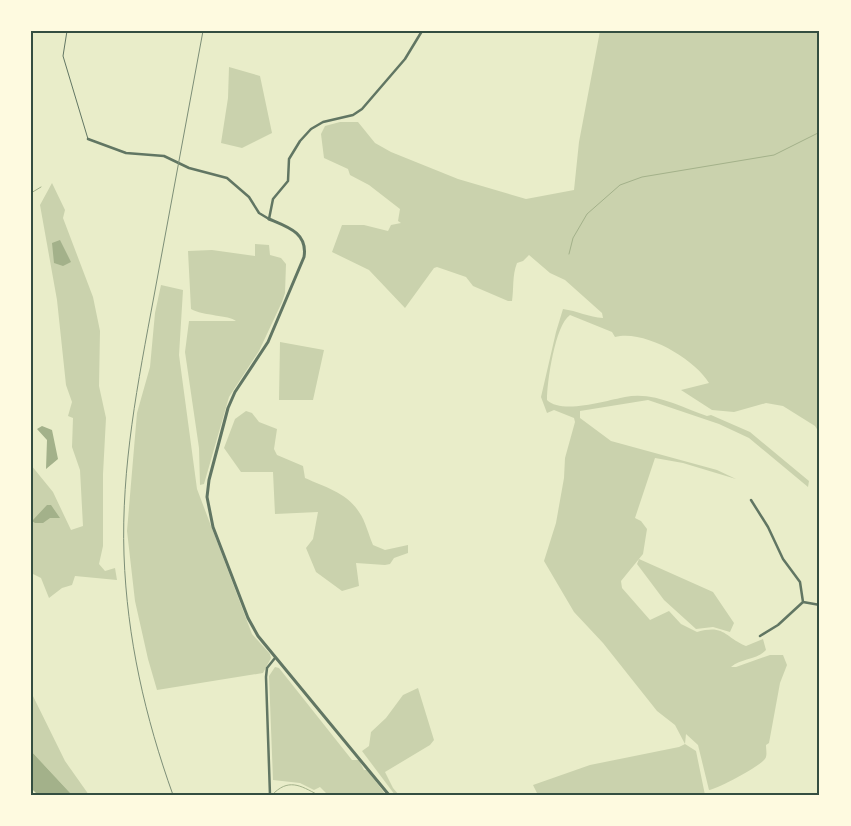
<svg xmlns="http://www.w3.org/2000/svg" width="851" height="826" font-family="Roboto,sans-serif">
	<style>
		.green { fill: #cad2ad }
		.water { fill: #a3b18a }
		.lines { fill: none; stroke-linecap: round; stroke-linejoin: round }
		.stream { stroke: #a3b18a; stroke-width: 1 }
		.service { stroke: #617663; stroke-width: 1 }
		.minor { stroke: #617663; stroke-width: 2.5 }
		.tertiary { stroke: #617663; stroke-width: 3 }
		.rail { stroke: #7c8e77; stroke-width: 1 }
		.neatline { fill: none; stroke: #344e41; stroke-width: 2 }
	</style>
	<rect width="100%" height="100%" fill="#e9edc9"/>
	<!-- green -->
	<path class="green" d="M600,31H820V434L815,426L783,406L766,403L734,412L712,410L681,390L709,383C695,359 644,329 615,337L612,332L570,315C555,325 547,382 547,400C562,415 608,400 625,397C653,391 681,407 707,416L711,415L750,432L809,481L808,487L749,438L719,424L648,400L580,411V418L611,441L717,470L736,479L683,463L655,458L635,518L641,521L647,529L643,554L621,581L622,588L650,620L669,611L681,624L697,632C725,624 724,637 746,646L763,639L766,650C757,660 741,658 731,667H736L770,655H783L787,665L780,683L769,743L766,745C766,748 767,754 766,757C764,765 717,789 709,790L698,745L686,734L685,744L696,751L705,795H538L533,785L590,765L679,747L685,744L675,725L657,711L603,643L574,612L544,561L556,523L564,478L565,458L575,422L574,418L554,410L547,413L541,397L556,332L563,309C577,311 589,317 603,318L602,313L565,280L550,273L529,255L523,261L517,263C512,276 514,288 512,301H508L473,286L466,277L437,267L434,268L405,308L369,270L332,252L342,225H364L388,231L391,225L401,223L398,221L400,209L369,185L350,175L348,169L324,158L321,134L325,126L340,122H358L375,143L391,152L458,179L526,199L574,190L579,142Z
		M229,67L260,76L272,133L242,148L221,143L228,98Z
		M52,183L65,210L63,218L93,297L100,331L99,386L106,418L103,474V546L99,564L105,571L115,568L117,580L75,576L72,585L62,588L49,598L41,578L31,573V465L53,492L71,530L83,526L80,470L72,447L73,418L68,416L72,402L66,385L57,300L40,205Z
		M255,244L269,245L270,255L281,258L286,264L285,293L282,302L259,351L229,397L204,484L200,485L199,448L185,352L189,321H236C229,315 203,316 191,309L188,251L212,250L255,256Z
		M161,285L183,290L179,355L197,489L252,634L270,654L271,658L263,673L157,690L148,659L135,601L127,531L137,413L150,367L155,313Z
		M280,342L324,350L313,400H279Z
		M246,411L252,413L259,422L277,429L274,449L277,455L303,466L305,478C325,487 347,493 359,512C366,522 368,534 373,545L385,550L408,545V553L394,558L390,564L385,565L356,563L359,586L342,591L316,572L306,548L313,539L318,512L275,514L273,472H241L224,448L235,419Z
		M639,559L713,592L734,623L730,632L713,627L696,629L664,600L637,564Z
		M275,667L279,668L352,760H359L364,770H367L386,795H328L320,787L314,790L300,783L273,780L269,676Z
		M418,688L434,740L430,745L385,772L393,788L399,795H395L362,751L369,746L371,732L386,718L403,695Z
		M31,692L65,761L89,795H72L31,751Z"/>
	<!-- water -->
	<path class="water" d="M60,240L71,262L63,266L54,263L52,243Z
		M42,426L52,430L58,459L46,469L47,440L37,429Z
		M47,505H51L60,518H50L43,523H35L32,521Z
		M31,751L72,795H38L31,788Z"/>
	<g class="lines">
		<!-- stream -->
		<path class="stream" d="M31,193L41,187
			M569,254L573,238L587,214L620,185L642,177L774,155L820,132
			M272,795C288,778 300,785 318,795"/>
		<!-- service -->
		<path class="service" d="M67,31L63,56L88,139"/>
		<!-- minor -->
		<path class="minor" d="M88,139L126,153L164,156L189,168L227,178L249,197L259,213L269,219L273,199L288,181L289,159L300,141L311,129L323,122L353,115L362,109L405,59L422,31
			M751,500L768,527L783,559L800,582L803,602L820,605
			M760,636L778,625L803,602
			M270,795L266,677L267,668L275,658"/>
		<!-- tertiary -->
		<path class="tertiary" d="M269,219C288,227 308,233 304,257L268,342L235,392L228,408L209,480L207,497L213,527L248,618L258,636L389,795"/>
		<!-- rail -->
		<path class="rail" d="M173,795C145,717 127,638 124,555C121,467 138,382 154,296C170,208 187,119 203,31"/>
	</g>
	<!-- border -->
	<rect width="851" height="826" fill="none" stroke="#fefae0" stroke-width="65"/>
	<rect x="32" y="32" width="786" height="762" class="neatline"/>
</svg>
